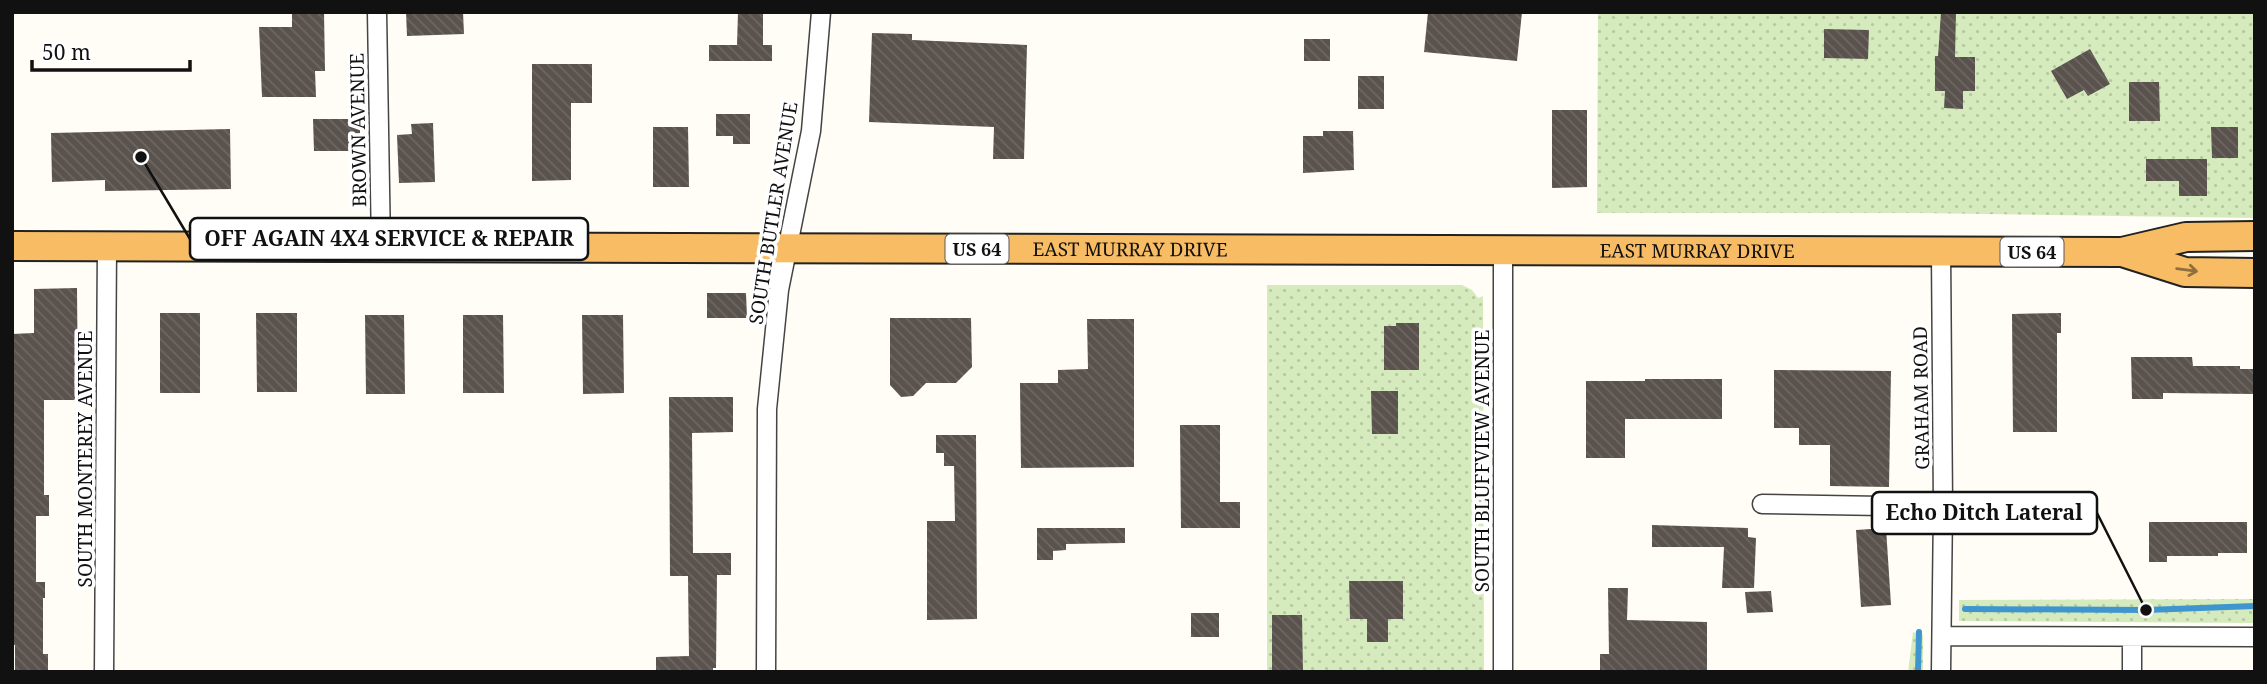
<svg xmlns="http://www.w3.org/2000/svg" width="2267" height="684" font-family="'Noto Serif',serif">
	<style>
		.grass { fill: url(#grass-dots) }
		.lines { fill: none; stroke-linecap: round; stroke-linejoin: round }
		.stream { stroke: #3f96cf; stroke-width: 6 }
		.building { fill: url(#building-back-hatch) }
		.minor-casing { stroke: #444; stroke-width: 21 }
		.trunk-casing { stroke: #222; stroke-width: 32 }
		.minor { stroke: #fff; stroke-width: 18 }
		.trunk { stroke: #f7bc64; stroke-width: 28 }
		.oneway { stroke: #906f3f }
		.labels { text-anchor: middle; dominant-baseline: central; stroke-width: 7; stroke-linejoin: round; paint-order: stroke }
		.shield { fill: #fff; stroke: #585858; stroke-width: 2 }
		.shield-label { font-size: 18px; font-weight: bold; fill: #111 }
		.street-label { font-size: 19px; fill: #111; stroke: #fff }
		.leader { fill: none; stroke: #111; stroke-width: 2.5 }
		.callout-dot { fill: #111; stroke: #fff; stroke-width: 2.5 }
		.callout { fill: #fff; stroke: #111; stroke-width: 2.5 }
		.callout-label { font-size: 21px; text-anchor: middle; font-weight: bold; fill: #111 }
	</style>
	<defs>
		<pattern id="grass-dots" width="8" height="8" patternUnits="userSpaceOnUse" patternTransform="scale(1.75)"><rect width="8" height="8" fill="#d5ebbd"/><path d="M2 2h.1M6 6h.1" fill="none" stroke="#b6c8a1" stroke-width="1.8" stroke-linecap="round"/></pattern>
		<pattern id="building-back-hatch" width="6" height="6" patternUnits="userSpaceOnUse" patternTransform="scale(1.75)"><rect width="6" height="6" fill="#5a524d"/><path d="M-1 5l2 2M0 0l6 6M5-1l2 2" fill="none" stroke="#6d6662"/></pattern>
	</defs>
	<rect width="100%" height="100%" fill="#fffdf5"/>
	<!-- grass -->
	<path class="grass" d="M1598,12H2255V218L1922,213H1597Z
		M1267,285H1462L1472,290L1478,298L1483,296L1484,672H1267Z
		M2255,599V623L1959,621V600Z
		M1913,632L1923,635V672H1908Z"/>
	<g class="lines">
		<!-- stream -->
		<path class="stream" d="M1965,609L2146,610L2255,606
			M1918,672L1919,632"/>
	</g>
	<!-- building -->
	<path class="building" d="M292,12H324L325,71H315L316,97H262L259,27H292Z
		M406,12H463L464,34L407,36Z
		M738,12H763V45H772V61H709V45H737Z
		M1428,12H1522L1517,61L1424,52Z
		M1941,12H1956L1955,57H1975V91H1963V109L1944,108L1945,91H1935V56H1938Z
		M1824,29L1869,30L1868,59L1824,58Z
		M872,33L912,34V40L1027,45L1024,159H993L994,127L869,122Z
		M1304,39H1330V61H1304Z
		M2090,49L2110,84L2088,96L2084,90L2067,99L2051,71Z
		M532,64H592V103H571V180L532,181Z
		M1358,76H1384V109H1358Z
		M2129,82H2159L2160,121H2129Z
		M1552,110H1587V187L1552,188Z
		M716,114H750V144H733V136H716Z
		M313,119H360V151H314Z
		M433,123L435,182L399,183L397,135L412,134L411,124Z
		M653,127H688L689,187H653Z
		M2211,127H2238V158H2212Z
		M230,129L231,189L105,191V180L52,182L51,133Z
		M1323,131H1353L1354,170L1303,173V136H1323Z
		M2146,159H2207V196H2179V181H2146Z
		M77,288L78,400H44V495H49V516H36V582H45V598H43V654H48V672H15V645H12V334L34,333V289Z
		M707,293H746L747,318H707Z
		M160,313H200V393H160Z
		M256,313H297V392H257Z
		M2061,313V333H2057V432H2013L2012,314Z
		M365,315H404L405,394H366Z
		M463,315H503L504,393H463Z
		M582,315H623L624,393L583,394Z
		M890,318H971L972,367L956,383H926L913,396L901,397L890,385Z
		M1087,319H1134V467L1021,468L1020,383H1058V370L1088,369Z
		M1396,323H1419V370H1384V326H1396Z
		M2131,357H2192L2193,366H2240V369H2254V394L2163,393V399H2132Z
		M1774,370L1891,371L1889,487L1830,486V445H1799V428H1774Z
		M1645,379H1722V419H1625V458H1586V381H1645Z
		M1371,391H1398V434H1372Z
		M669,397H733V432L692,433L693,553H731V575H717L716,668H713V672H656V657L689,656L688,576H670Z
		M1180,425H1220V502H1240V528H1181Z
		M936,435H976L977,619L927,620V521H955L954,466H944V453H936Z
		M2149,522H2247V553H2218V556H2167V562H2149Z
		M1652,525L1748,528V537L1756,538L1754,588H1722L1724,547H1652Z
		M1037,528H1125V543L1066,544V550L1053,551V560H1037Z
		M1886,528L1891,605L1861,607L1856,530Z
		M1349,581H1403V619H1388V642H1367V619H1350Z
		M1608,588H1628L1627,620L1707,622V672H1600V654H1609Z
		M1771,591L1773,612L1747,613L1745,592Z
		M1191,613H1219V637H1191Z
		M1272,615H1302L1303,672H1272Z"/>
	<g class="lines">
		<!-- minor casing -->
		<g class="minor-casing">
			<path id="minor" d="M377,12L381,247
				M1503,250V672
				M1941,251L1943,507L1941,672
				M1762,504L1943,507
				M1942,636L2255,637
				M104,672L107,246
				M766,672L767,409L779,290L811,131L821,12
				M2132,672V638"/>
		</g>
		<!-- trunk casing -->
		<g class="trunk-casing">
			<g id="trunk">
				<path id="s1" d="M12,246L2122,252L2186,237L2255,236"/>
				<path d="M2122,252L2185,272L2255,273"/>
			</g>
		</g>
		<!-- minor -->
		<use href="#minor" class="minor"/>
		<!-- trunk -->
		<use href="#trunk" class="trunk"/>
	</g>
	<!-- one-way arrows -->
	<defs><path id="oneway-shaft" d="M-6 0H5M1.5-3L5.5 0L1.5 3" fill="none" stroke-width="1.6" stroke-linecap="round" stroke-linejoin="round" transform="scale(1.75)"/></defs>
	<use class="oneway" href="#oneway-shaft" transform="translate(2187 270) rotate(8)"/>
	<g class="labels">
		<!-- shield labels -->
		<g class="shield">
			<rect x="945.5" y="234.5" width="63" height="29" rx="5"/>
			<rect x="2000.5" y="237.5" width="63" height="29" rx="5"/>
		</g>
		<g class="shield-label">
			<text x="977" y="249">US 64</text>
			<text x="2032" y="252">US 64</text>
		</g>
		<!-- street labels -->
		<g class="street-label">
			<text transform="translate(358 130) rotate(-91)">BROWN AVENUE</text>
			<text transform="translate(773 213) rotate(-81)">SOUTH BUTLER AVENUE</text>
			<text stroke="none"><textPath href="#s1" startOffset="1118">EAST MURRAY DRIVE</textPath></text>
			<text stroke="none"><textPath href="#s1" startOffset="1685">EAST MURRAY DRIVE</textPath></text>
			<text transform="translate(1921 398) rotate(-91)">GRAHAM ROAD</text>
			<text transform="translate(85 459) rotate(-90)">SOUTH MONTEREY AVENUE</text>
			<text transform="translate(1482 461) rotate(-90)">SOUTH BLUFFVIEW AVENUE</text>
		</g>
	</g>
	<!-- callouts -->
	<path class="leader" d="M141 157L190 239M2146 610L2097 513"/>
	<g class="callout-dot">
		<circle cx="141" cy="157" r="7"/>
		<circle cx="2146" cy="610" r="7"/>
	</g>
	<g class="callout">
		<rect x="190" y="218" width="398" height="42" rx="7"/>
		<rect x="1872" y="492" width="225" height="42" rx="7"/>
	</g>
	<g class="callout-label">
		<text x="389" y="246">OFF AGAIN 4X4 SERVICE &amp; REPAIR</text>
		<text x="1984" y="520">Echo Ditch Lateral</text>
	</g>
	<!-- border -->
	<rect width="2267" height="684" fill="none" stroke="#111111" stroke-width="28"/>
	<!-- scale -->
	<path d="M32 60v10h158v-10" fill="none" stroke="#111111" stroke-width="3.5"/>
	<text x="42" y="60" font-size="21" fill="#111111" stroke="#ffffff" stroke-width="5" paint-order="stroke">50 m</text>
</svg>
